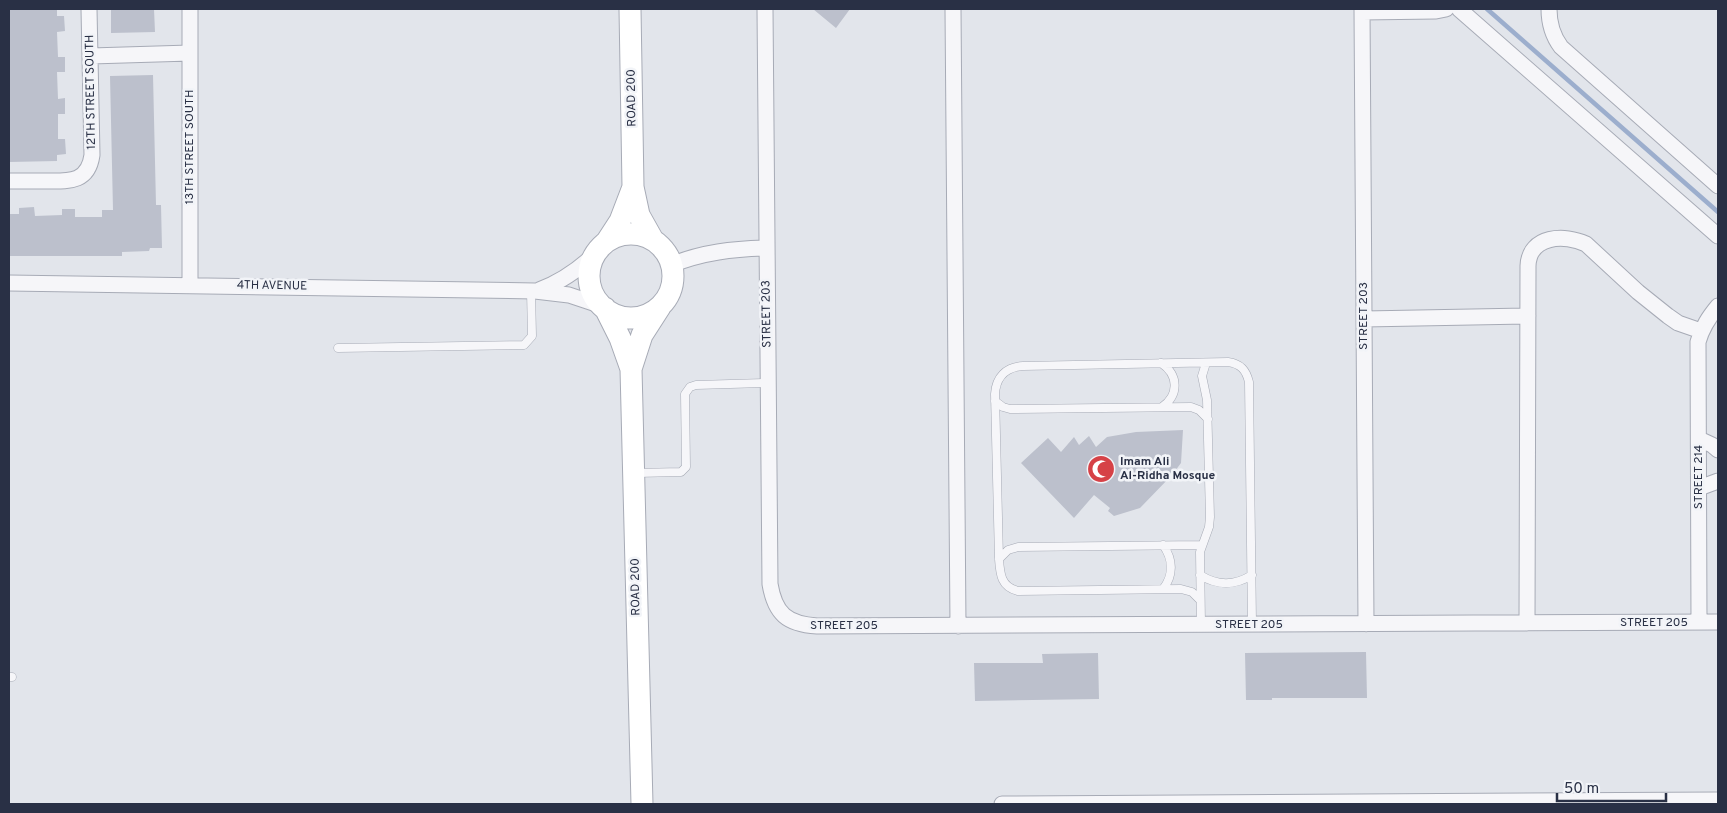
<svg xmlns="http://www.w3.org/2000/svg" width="1727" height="813" font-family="Overpass,sans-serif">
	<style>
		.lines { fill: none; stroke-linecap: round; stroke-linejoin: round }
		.stream { stroke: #9caecd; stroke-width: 4.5 }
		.building { fill: #bcc0cc }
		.lane-casing { stroke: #a7abb6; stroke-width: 9 }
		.street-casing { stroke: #a7abb6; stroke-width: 17 }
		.secondary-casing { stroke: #a7abb6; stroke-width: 23 }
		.lane { stroke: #f6f6f9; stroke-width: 8 }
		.street { stroke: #f6f6f9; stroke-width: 15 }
		.secondary { stroke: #fff; stroke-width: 21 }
		.labels { text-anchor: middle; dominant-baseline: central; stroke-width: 5; stroke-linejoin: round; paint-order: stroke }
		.street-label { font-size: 12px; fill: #293045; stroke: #f2f4f8 }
		.poi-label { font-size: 12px; font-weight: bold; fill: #293045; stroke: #f2f4f8; text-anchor: start }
	</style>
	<rect width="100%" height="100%" fill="#e2e5eb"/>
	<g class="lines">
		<!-- stream -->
		<path class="stream" d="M1487,9L1718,212"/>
	</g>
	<!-- building -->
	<path class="building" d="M9,9H57V16H64L65,31L57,32L58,57H65V72H57L58,99L65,98V114H58V139H65L66,154L57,155V161L9,162Z
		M111,9H154L155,32L111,33Z
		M813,9H850L836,28Z
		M153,75L156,205H161L162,248H150L149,251L122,252V256H9V214H19V208L34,207L35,216L62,215V209H75V217H102V210H113L110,76Z
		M1183,430L1181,463L1172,475L1140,508L1114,516L1108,511L1110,508L1094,495L1074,518L1021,463L1048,438L1061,452L1074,437L1079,445L1089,436L1096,447L1107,437L1136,432Z
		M1366,652L1367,698H1272V700H1246L1245,653Z
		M1098,653L1099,699L975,701L974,663H1043L1042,654Z"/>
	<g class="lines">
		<!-- lane casing -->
		<g class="lane-casing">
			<path id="lane" d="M338,348L524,345L532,336L531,291
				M1161,363C1179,375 1179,395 1162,407
				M995,401L1003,407L1010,409L1191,407L1199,410L1208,419
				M636,473L681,472L686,467L685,394L690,387L696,385L768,383
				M1163,545C1173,559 1174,575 1163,589
				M999,559L1008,550L1018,547L1202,545
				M1200,575C1218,586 1234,586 1252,575
				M1200,600L1192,592L1181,589L1018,591C1001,587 1000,574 999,559L995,394C996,377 1006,367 1023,366L1228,362C1241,364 1246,370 1249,382L1252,624
				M1201,625L1200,552L1209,527L1210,517L1207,400L1202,376L1206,363
				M9,677H12"/>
		</g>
		<!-- street casing -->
		<g class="street-casing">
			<path id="street" d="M190,9V285
				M765,9L770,584C775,614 787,624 817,626L1718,622
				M953,9L958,626
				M1362,9L1366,624
				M1459,9L1718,236
				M1549,9C1549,23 1552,35 1561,47L1718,186
				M1362,12L1436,11L1446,9
				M91,56L190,53
				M9,181C21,181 32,181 44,181C67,181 88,184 92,155L89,9
				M671,265C703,252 733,249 766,248
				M9,283L535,291L569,295L602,306
				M539,290C561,282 578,270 595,254
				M1364,319L1528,316
				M1699,439L1712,445L1718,450
				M1699,488L1718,481
				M1699,622L1698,342C1702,327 1709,317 1718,306
				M1527,623L1528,266C1529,235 1565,234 1586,244L1638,292L1668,316L1678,323L1701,331
				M1002,804L1718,800"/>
		</g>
		<!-- secondary casing -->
		<g class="secondary-casing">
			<path id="secondary" d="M630,9L633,187L639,215L653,240
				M589 276a42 42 0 1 1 84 0a42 42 0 1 1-84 0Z
				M607,241L620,221L633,187
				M605,308L620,338L631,369L642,804
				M631,369L642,335L660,307"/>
		</g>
		<!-- lane -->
		<use href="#lane" class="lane"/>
		<!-- street -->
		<use href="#street" class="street"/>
		<!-- secondary -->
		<use href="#secondary" class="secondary"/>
	</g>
	<!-- icons -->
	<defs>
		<g id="mosque-disc" transform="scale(1.4375)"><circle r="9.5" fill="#d64247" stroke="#f2f4f8"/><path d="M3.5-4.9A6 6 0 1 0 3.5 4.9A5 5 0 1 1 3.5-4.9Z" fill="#fff"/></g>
	</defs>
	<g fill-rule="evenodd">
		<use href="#mosque-disc" x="1101" y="469"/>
	</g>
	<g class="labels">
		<!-- street labels -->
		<g class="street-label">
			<text transform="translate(91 92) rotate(-91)">12TH STREET SOUTH</text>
			<text transform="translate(632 98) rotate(-91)">ROAD 200</text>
			<text transform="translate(190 147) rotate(-90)">13TH STREET SOUTH</text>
			<text transform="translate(272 286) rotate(1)">4TH AVENUE</text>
			<text transform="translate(767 314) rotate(-91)">STREET 203</text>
			<text transform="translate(1364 316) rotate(-90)">STREET 203</text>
			<text transform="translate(1699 477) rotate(-90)">STREET 214</text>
			<text transform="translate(636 587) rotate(-91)">ROAD 200</text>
			<text x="1654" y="623">STREET 205</text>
			<text x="1249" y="625">STREET 205</text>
			<text x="844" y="626">STREET 205</text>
		</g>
		<!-- poi labels -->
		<g class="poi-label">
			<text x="1120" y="462">Imam Ali<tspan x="1120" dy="14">Al-Ridha Mosque</tspan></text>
		</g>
	</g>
	<!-- border -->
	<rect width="1727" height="813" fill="none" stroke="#293045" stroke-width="20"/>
	<!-- scale -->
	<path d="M1557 793v8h109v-8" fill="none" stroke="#293045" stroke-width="2.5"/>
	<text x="1564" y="793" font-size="15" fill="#293045" stroke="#f2f4f8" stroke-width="4" paint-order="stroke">50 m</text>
</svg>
